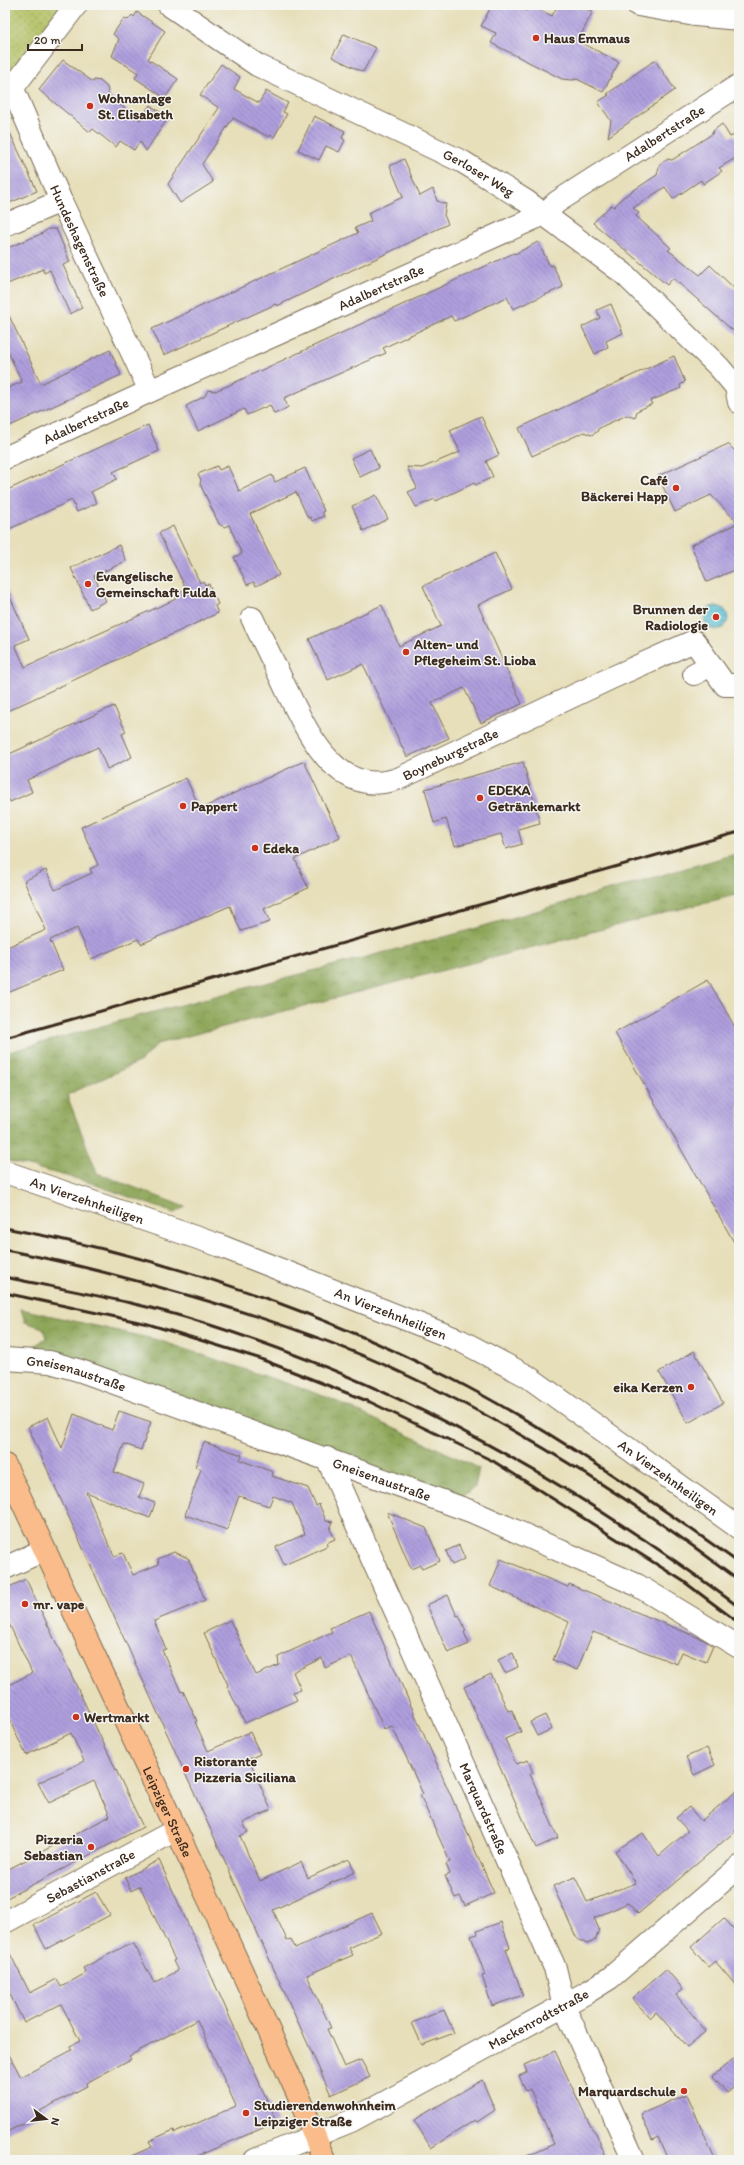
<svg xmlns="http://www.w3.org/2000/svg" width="744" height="2165" font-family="Itim,sans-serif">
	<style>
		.forest { fill: url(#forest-crowns); stroke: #64683b }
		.park { fill: url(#park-dots); stroke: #767540 }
		.water { fill: url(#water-rules); stroke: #487478 }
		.building { fill: url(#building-back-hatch) }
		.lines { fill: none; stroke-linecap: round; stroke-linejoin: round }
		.minor-casing { stroke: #776955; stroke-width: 24 }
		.major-casing { stroke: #776955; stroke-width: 24 }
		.minor { stroke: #fff; stroke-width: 22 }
		.major { stroke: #f9bc8a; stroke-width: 22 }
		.rail { stroke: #3b2a1e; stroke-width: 3 }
		.poi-dot { fill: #c8321e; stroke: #f6f6f2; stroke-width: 1.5 }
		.labels { text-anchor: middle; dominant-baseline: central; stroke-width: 3; stroke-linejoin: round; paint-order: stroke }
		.poi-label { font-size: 14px; font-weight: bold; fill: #3b2a1e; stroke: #f6f6f2; text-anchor: start }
		.street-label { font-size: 14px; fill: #3b2a1e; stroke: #f6f6f2 }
	</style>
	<defs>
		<pattern id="forest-crowns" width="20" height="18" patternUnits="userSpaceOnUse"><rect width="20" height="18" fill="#8da658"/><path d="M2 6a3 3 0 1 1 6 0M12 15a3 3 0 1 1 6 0" fill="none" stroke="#748748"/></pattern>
		<pattern id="park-dots" width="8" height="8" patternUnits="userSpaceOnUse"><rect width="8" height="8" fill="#b2c062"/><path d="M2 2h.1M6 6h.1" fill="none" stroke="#929c50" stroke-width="1.8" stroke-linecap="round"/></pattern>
		<pattern id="water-rules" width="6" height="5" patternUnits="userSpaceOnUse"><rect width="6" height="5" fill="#56bfd2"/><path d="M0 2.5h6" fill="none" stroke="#489baa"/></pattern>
		<pattern id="building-back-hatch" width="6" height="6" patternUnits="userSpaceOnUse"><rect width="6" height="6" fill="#af9fde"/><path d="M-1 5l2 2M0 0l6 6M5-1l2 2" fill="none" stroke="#9082b3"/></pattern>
	</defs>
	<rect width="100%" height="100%" fill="#f6f6f2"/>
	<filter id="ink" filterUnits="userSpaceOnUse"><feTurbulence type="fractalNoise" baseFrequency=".025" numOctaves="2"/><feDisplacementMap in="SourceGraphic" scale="8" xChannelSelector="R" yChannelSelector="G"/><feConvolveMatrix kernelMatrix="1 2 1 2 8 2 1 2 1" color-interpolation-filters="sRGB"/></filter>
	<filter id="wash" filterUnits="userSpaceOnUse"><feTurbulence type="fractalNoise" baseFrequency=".012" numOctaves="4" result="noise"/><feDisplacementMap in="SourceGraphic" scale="16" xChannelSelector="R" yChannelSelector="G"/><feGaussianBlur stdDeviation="0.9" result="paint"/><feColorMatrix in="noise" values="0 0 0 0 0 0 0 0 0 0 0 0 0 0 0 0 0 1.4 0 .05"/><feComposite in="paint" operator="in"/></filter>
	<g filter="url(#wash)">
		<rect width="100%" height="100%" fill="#e7dfba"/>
		<!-- forest -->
		<path class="forest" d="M739,853V894L157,1044L141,1061L67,1095L97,1173L185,1207L174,1213L85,1181L5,1160V1053L138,1016L459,933Z
			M21,1309L158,1340L327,1397L479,1468L475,1487L461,1497L33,1347L46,1338L43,1328L25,1322Z"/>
		<!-- park -->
		<path class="park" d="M5,5H67L5,83Z"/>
		<!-- water -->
		<path class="water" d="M704 618a12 12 0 1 1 24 0a12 12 0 1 1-24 0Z"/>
		<g id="blocks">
			<!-- building -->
			<path class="building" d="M492,5H515L526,11L530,5L552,16L558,5H569L593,11L578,41L619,62L603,92L577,79L572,80L562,79L491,43L496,33L481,26Z
				M137,12L165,31L148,59L178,79L165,98L135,78L138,73L112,56L119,39L113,34L124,18L128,20L132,15L134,17Z
				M344,34L376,48L363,72L332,57Z
				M63,60L93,82L94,80L100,81L107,87L109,96L140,120L150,105L168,118L146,151L140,141L134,150L120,141L116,147L93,129L90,132L39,90Z
				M655,60L675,90L608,137L611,121L598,102L609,95L607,94Z
				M221,64L240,77L234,89L259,103L266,91L288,103L283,112L287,114L274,137L270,135L269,137L233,118L202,164L213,182L180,203L168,184L219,108L200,95Z
				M314,116L345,131L342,138L345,140L339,152L326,146L319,160L298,150Z
				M5,122L37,191L5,205Z
				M722,124L730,137L734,135L739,143V156L719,168L722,171L703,184L701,180L673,199L665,187L633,208L639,213L636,216L671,248L668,250L700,275L710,265L739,293V336L673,278L667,285L593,223L611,205L614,207L622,198L657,175L660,164L668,159L672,160L712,134L713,131Z
				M404,159L420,196L433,189L437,201L446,204L444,215L448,224L277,306L276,304L164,355L152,329L358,233L355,228L371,221L368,213L403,197L390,166Z
				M48,229H56L61,240L70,262L63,265L82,308L70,314L50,270L44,273L43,269L5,285V249L41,234Z
				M538,242L550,266L553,265L563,287L513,309L507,297L454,321L451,316L383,348L386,353L284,398L288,407L281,411L274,414L270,405L247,415L244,409L198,431L186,406L205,396L208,390L215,391L225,387L514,253L515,254Z
				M611,304L623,333L606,341L608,347L595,354L582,327L600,318L597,310Z
				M5,307L41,384L110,350L121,375L10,426L5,417V389L22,382L5,345Z
				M674,356L685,382L680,385L681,388L650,401L652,404L637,411L635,418L627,415L605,425L598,429L597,432L591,435L584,432L532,456L519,428Z
				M481,416L499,455L486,461L493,477L475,485L474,483L436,501L435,499L416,507L408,492L417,488L407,467L422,468L460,452L450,430Z
				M148,425L159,451L113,472L117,479L91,492L97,503L77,512L72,500L5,531V491Z
				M728,444L739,455V568L707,582L691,545L738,523L711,495L675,512L658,476Z
				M370,449L379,468L360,477L351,458Z
				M217,466L219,470L228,466L239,491L272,475L275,482L305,468L324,511L322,512L324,516L312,521L310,517L308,518L296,492L250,514L279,575L256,586L254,582L247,585L234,557L242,554L229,525L224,527L219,524L200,484L201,480L198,474Z
				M376,495L388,519L363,531L352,506Z
				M173,526L200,583L203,581L205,585L209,584L218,604L215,606L218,613L5,712V586L29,639L15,645L25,667L176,599L174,595L186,589L159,533Z
				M119,545L126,561L94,576L106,601L90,609L71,568Z
				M495,553L512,589L478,605L522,704L481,723L464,688L432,703L449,738L407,757L363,664L328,680L309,639L382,605L399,646L441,626L423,586Z
				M114,706L126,732L122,734L132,757L107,769L98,747L27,780L32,792L10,802L5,790V756Z
				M304,761L340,837L295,859L308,888L264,909L270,922L241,931L230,906L141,944L138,939L91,959L77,928L50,940L63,970L5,994V948L46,930L24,881L46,870L55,890L92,873L90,869L98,865L81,827L186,778L200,809Z
				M523,762L540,823L518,829L522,844L506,849L501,834L455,846L446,819L434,823L425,789Z
				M708,980L739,1034V1251L615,1033Z
				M694,1351L723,1403L688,1423L659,1372Z
				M119,1411L151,1422L141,1450L124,1444L114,1472L144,1484L139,1497L155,1503L150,1518L86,1492L114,1556L123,1553L133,1575L159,1564L158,1559L174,1552L188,1558L205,1600L154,1621L166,1649L162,1650L181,1692L183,1691L197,1721L195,1722L208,1751L250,1732L260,1754L249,1759L271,1810L243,1823L248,1832L240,1836L260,1881L301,1862L308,1878L349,1859L355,1872L273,1910L287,1940L291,1939L295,1948L372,1913L382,1933L349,1948L353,1955L307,1975L331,2028L327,2029L344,2067L361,2060L370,2077L331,2095L28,1427L48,1417L62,1448L74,1414L112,1430Z
				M204,1442L242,1455L240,1460L273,1472L272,1476L308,1488L316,1506L319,1504L326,1521L333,1522L330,1529L335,1539L328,1542L327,1546L284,1565L276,1547L305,1534L292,1503L273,1496L269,1506L239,1496L227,1530L185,1515L201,1469L195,1467Z
				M387,1512L426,1528L440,1561L422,1569L420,1565L411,1569Z
				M459,1545L465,1559L452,1565L446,1551Z
				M501,1559L568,1587L569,1584L704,1640L713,1646L706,1662L682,1652L677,1664L593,1632L577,1670L553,1660L569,1622L490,1586Z
				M26,1579L143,1827L5,1899V1871L110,1816L94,1781L49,1803L38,1783L84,1761L71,1733L26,1755L5,1711V1687L32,1673L5,1615V1589Z
				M448,1595L457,1616L459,1615L466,1631L464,1632L469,1644L448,1653L427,1605Z
				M369,1611L494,1893L465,1906L460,1896L455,1898L445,1876L450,1874L446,1864L450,1862L420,1795L423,1794L392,1726L384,1729L351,1656L325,1668L322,1658L293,1672L301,1690L293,1692L297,1700L245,1723L227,1686L228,1685L204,1633L230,1620L256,1675L279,1665L278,1657L332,1632L330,1628Z
				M513,1653L518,1667L505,1673L498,1660Z
				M491,1674L508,1711L512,1710L521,1732L505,1739L516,1764L528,1760L533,1773L530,1774L558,1838L536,1848L464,1687Z
				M545,1715L552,1729L537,1736L530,1722Z
				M707,1748L715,1765L694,1775L686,1757Z
				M739,1789V1828L638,1914L628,1903L594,1918L599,1929L596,1939L587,1944L577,1939L553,1886L575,1877L587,1902L636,1883L615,1851L643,1833L659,1856L688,1831L676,1818L689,1807L701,1821Z
				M159,1860L277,2122L188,2160H122L152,2147L149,2141L174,2130L175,2133L236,2106L197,2020L129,2056L131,2059L86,2083L87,2086L40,2111L42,2114L5,2133V2047L21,2077L72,2050L70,2046L80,2041L61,2004L24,2023L5,1984V1944L30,1993L57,1979L61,1987L86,1973L83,1968L127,1945L134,1944L154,1983L178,1971L173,1961L175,1960L140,1886L131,1891L125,1878Z
				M96,1892L110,1915L46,1949L34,1925Z
				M724,1918L739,1935V1989L715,1961L708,1967L691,1947Z
				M501,1922L510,1948L506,1949L523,1995L492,2006L482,1976L485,1975L471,1936L478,1934L477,1931Z
				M666,1969L683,1989L676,1995L706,2031L687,2047L656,2012L650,2018L632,1998Z
				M444,2010L454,2033L422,2045L412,2023Z
				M555,2051L591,2127L596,2133L607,2160H518L554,2144L530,2089L526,2091L519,2076L527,2072L524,2065Z
				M739,2054V2083L727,2093L713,2076Z
				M482,2080L495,2110L477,2122L475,2120L431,2148L414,2120Z
				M687,2094L698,2120L715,2160H668L658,2137L652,2140L641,2114Z"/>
		</g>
	</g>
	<g filter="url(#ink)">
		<use href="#blocks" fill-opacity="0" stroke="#776955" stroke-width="1"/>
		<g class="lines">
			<!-- minor casing -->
			<g class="minor-casing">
				<g id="minor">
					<path id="s1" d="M169,5L257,65L463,162L526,201L623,273L719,367L736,387L739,402"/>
					<path d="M638,5L695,15L739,19"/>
					<path id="s2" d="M13,89L61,201L150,391"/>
					<path d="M5,98L76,5"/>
					<path d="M5,225L61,201"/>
					<path id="s3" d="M5,458L150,391L544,214L557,202L739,85"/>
					<path id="s4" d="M252,618C263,641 275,665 286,689C308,733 337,801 400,778L609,679L694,641L725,685H739"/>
					<path d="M694,674L711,665"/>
					<path id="s5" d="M5,1172L218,1245L461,1341L527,1376L739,1528"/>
					<path id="s6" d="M5,1359L50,1362L81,1371L473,1512L637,1585L739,1647"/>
					<path id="s7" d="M327,1458L555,1968L564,2006L634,2160"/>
					<path d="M5,1568L44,1550"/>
					<path id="s8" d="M5,1922L176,1830"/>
					<path id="s9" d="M255,2160L351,2121L586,1993L610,1978L739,1867"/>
				</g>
			</g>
			<!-- major casing -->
			<g class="major-casing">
				<g id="major">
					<path id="s10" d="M5,1465L219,1921L300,2099L324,2160"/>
				</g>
			</g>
			<!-- minor -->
			<use href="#minor" class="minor"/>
			<!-- major -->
			<use href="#major" class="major"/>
			<!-- rail -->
			<path class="rail" d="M5,1038L739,832
				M5,1228C159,1256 310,1307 450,1378C552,1430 646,1497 739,1563
				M5,1250C75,1263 143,1282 211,1302C276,1322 341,1344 402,1373C522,1429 633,1500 739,1580
				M5,1277C71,1291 139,1302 204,1323C401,1385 574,1484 739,1607
				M5,1293L148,1324L258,1358L370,1402L493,1461L683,1581L739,1623"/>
		</g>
	</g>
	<!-- markers -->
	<g class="poi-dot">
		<circle cx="536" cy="38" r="4"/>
		<circle cx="90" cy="106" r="4"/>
		<circle cx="676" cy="488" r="4"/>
		<circle cx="88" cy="584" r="4"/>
		<circle cx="716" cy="617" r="4"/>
		<circle cx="406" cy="652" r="4"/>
		<circle cx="480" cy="798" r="4"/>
		<circle cx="183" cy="806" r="4"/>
		<circle cx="255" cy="848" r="4"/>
		<circle cx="691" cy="1387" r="4"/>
		<circle cx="25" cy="1604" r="4"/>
		<circle cx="76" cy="1717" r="4"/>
		<circle cx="186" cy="1769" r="4"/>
		<circle cx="91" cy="1847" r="4"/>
		<circle cx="684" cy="2091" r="4"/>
		<circle cx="246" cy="2113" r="4"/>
	</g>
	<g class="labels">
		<!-- poi labels -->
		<g class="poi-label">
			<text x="544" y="38">Haus Emmaus</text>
			<text x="98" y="98">Wohnanlage<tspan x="98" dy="16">St. Elisabeth</tspan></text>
			<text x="668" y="480" text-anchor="end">Café<tspan x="668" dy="16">Bäckerei Happ</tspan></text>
			<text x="96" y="576">Evangelische<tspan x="96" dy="16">Gemeinschaft Fulda</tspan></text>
			<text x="708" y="609" text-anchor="end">Brunnen der<tspan x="708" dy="16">Radiologie</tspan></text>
			<text x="414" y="644">Alten- und<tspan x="414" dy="16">Pflegeheim St. Lioba</tspan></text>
			<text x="488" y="790">EDEKA<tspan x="488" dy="16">Getränkemarkt</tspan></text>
			<text x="191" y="806">Pappert</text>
			<text x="263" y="848">Edeka</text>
			<text x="683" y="1387" text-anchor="end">eika Kerzen</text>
			<text x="33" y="1604">mr. vape</text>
			<text x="84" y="1717">Wertmarkt</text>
			<text x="194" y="1761">Ristorante<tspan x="194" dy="16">Pizzeria Siciliana</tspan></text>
			<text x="83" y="1839" text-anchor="end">Pizzeria<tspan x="83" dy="16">Sebastian</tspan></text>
			<text x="676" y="2091" text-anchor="end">Marquardschule</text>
			<text x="254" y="2105">Studierendenwohnheim<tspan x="254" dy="16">Leipziger Straße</tspan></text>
		</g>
		<!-- street labels -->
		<g class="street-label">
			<text stroke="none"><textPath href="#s3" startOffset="737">Adalbertstraße</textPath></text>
			<text stroke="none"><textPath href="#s1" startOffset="353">Gerloser Weg</textPath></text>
			<text stroke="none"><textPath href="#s2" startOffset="166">Hundeshagenstraße</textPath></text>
			<text stroke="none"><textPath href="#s3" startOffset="413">Adalbertstraße</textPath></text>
			<text stroke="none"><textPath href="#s3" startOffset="89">Adalbertstraße</textPath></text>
			<text stroke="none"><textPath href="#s4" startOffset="296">Boyneburgstraße</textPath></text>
			<text stroke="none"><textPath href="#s5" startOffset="87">An Vierzehnheiligen</textPath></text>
			<text stroke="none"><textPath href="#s5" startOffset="411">An Vierzehnheiligen</textPath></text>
			<text stroke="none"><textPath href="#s6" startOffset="73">Gneisenaustraße</textPath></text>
			<text stroke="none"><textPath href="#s5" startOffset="735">An Vierzehnheiligen</textPath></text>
			<text stroke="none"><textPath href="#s6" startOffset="397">Gneisenaustraße</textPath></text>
			<text stroke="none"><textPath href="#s7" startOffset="384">Marquardstraße</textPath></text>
			<text stroke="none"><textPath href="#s10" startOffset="383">Leipziger Straße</textPath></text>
			<text stroke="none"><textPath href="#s8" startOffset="97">Sebastianstraße</textPath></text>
			<text stroke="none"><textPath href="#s9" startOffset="317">Mackenrodtstraße</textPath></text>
		</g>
	</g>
	<!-- margin -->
	<rect width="744" height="2165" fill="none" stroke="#f6f6f2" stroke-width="20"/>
	<!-- north arrow -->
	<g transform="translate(46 2119) rotate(105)" stroke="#f6f6f2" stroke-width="3" paint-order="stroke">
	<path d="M0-3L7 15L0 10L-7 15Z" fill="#3b2a1e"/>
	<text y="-6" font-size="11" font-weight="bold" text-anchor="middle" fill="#3b2a1e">N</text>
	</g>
	<!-- scale -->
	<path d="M28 44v6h54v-6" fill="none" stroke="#3b2a1e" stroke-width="2"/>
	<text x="34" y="44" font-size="12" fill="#3b2a1e" stroke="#f6f6f2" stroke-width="3" paint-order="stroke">20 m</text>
</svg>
